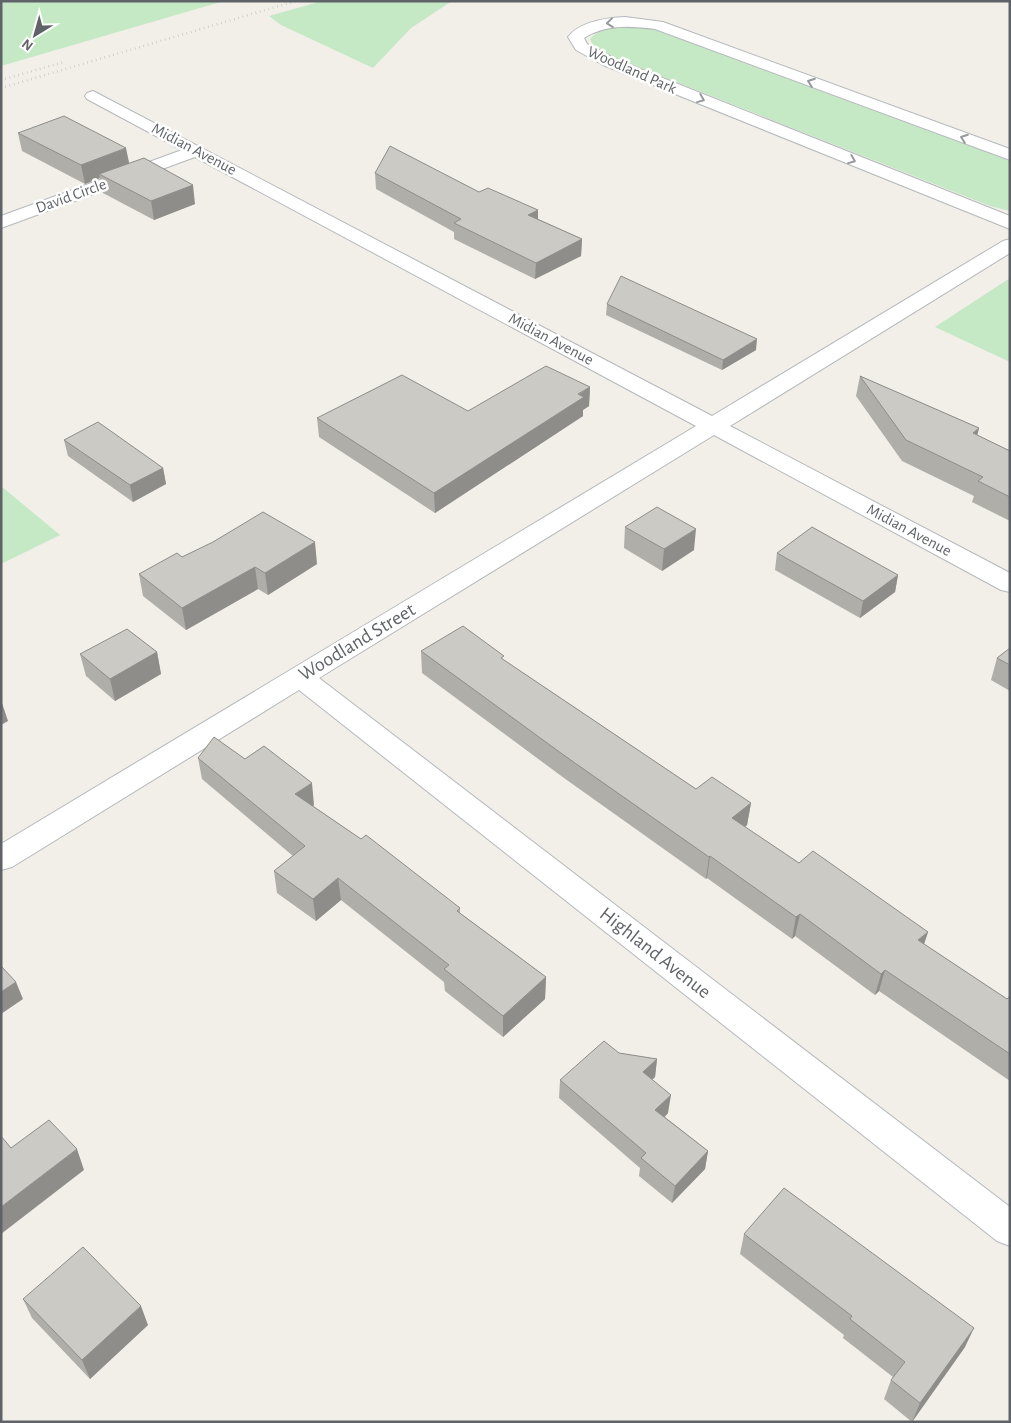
<svg xmlns="http://www.w3.org/2000/svg" width="1011" height="1423" font-family="'Alegreya Sans',sans-serif">
	<style>
		.green { fill: #c5e8c5 }
		.lines { fill: none; stroke-linecap: round; stroke-linejoin: round }
		.minor-casing { stroke: #b5b8bc; stroke-width: 2 }
		.minor { fill: #fff; fill-rule: evenodd }
		.rail { stroke: #b6b7b8; stroke-width: 2.5; stroke-dasharray: 0.5 4; stroke-linecap: butt }
		.wall { fill: #afaea9 }
		.shaded-wall { fill: #8f8d8a }
		.building { fill: #cccac5; stroke: #8f8d8a }
		.oneway { stroke: #979a9d }
		.labels { text-anchor: middle; dominant-baseline: central; stroke-width: 5; stroke-linejoin: round; paint-order: stroke }
		.far-street-label { font-size: 16px; fill: #5f6368; stroke: #fff }
		.street-label { font-size: 20px; fill: #5f6368; stroke: #fff }
	</style>
	<rect width="100%" height="100%" fill="#f1efe8"/>
	<!-- green -->
	<path class="green" d="M1,1H224L1,66Z
		M322,1H452L411,28L373,68L281,25L269,16Z
		M632,26L653,29L1010,161V211L990,206L610,56L594,47L590,39C604,25 614,26 632,26Z
		M1010,278V362L935,327Z
		M1,486L60,535L1,564Z"/>
	<g class="lines">
		<!-- minor casing -->
		<g class="minor-casing">
			<path id="minor" d="M625,17L663,22L1010,149V160L655,29C630,26 607,24 584,38L587,44L615,59L1010,216V229L603,65L576,50L568,37C580,21 607,18 625,17Z
				M93,91L712,416L1003,241L1010,239V253L730,426L1010,573V592L1001,590L714,435L319,678L1010,1207V1246L997,1241L299,690L12,867L1,870V844L696,426L195,157L1,228V216L182,150L87,99L85,96L87,93Z"/>
		</g>
		<!-- minor -->
		<use href="#minor" class="minor"/>
		<!-- rail -->
		<path class="rail" d="M1,80L64,62
			M1,88L296,1"/>
	</g>
	<!-- wall -->
	<path class="wall" d="M18,133L129,163L195,204L154,220L103,193L100,178L85,184L22,151Z
		M375,173L479,192L582,239L581,256L535,279L454,239V232L376,189Z
		M607,304L756,350L722,370L606,315Z
		M860,376L979,428L977,435L1010,451V521L972,502L974,496L902,461L856,396Z
		M590,387L589,406L583,410V416L435,513L319,437L317,418L468,411Z
		M64,440L163,468L166,484L133,502L68,456Z
		M625,527L694,550L662,571L624,548Z
		M777,553L898,575L895,592L860,618L775,570Z
		M182,557L317,564L268,595L258,589L186,630L143,596L139,574Z
		M1010,648V691L991,680L997,658Z
		M421,651L504,660L696,789L751,803L747,825L745,827L799,863L928,932L924,944L1007,999L1010,996V1081L879,991L875,995L795,936L792,939L707,878L706,879L564,778L422,673Z
		M157,652L161,674L115,701L86,676L80,654Z
		M198,758L245,759L314,805L313,806L460,908V913L546,977L545,999L503,1037L445,991L444,982L341,900L316,921L277,893L274,871L293,856L202,779Z
		M619,1053L657,1059L655,1077L652,1080L668,1113L665,1117L708,1151L705,1169L672,1203L639,1176L640,1168L559,1098L560,1080Z
		M744,1234L965,1347L912,1422L884,1399L891,1380L893,1377L843,1338L844,1335L740,1254Z
		M23,1299L148,1325L90,1379L32,1318Z"/>
	<!-- shaded-wall -->
	<path class="shaded-wall" d="M126,148L130,167L99,174L100,178L85,184L81,165Z
		M193,185L195,204L154,220L151,201Z
		M538,210V226L528,215Z
		M582,239L581,256L535,279L536,263Z
		M757,339L756,350L722,370L723,360Z
		M590,387L589,406L583,410V416L435,513L434,493Z
		M979,428L974,449L973,433Z
		M163,468L166,484L133,502L130,485Z
		M696,529L694,550L662,571L664,549Z
		M315,542L317,564L268,595L265,573Z
		M255,567L258,589L186,630L182,608Z
		M898,575L895,592L860,618L863,601Z
		M157,652L161,674L115,701L110,679Z
		M1,700L8,721L1,725Z
		M312,783L314,805L298,816L295,794Z
		M751,803L747,825L729,840L732,818Z
		M710,856L707,878L706,879L709,857Z
		M338,878L341,900L316,921L313,899Z
		M800,914L795,936L792,939L796,917Z
		M928,932L921,953L918,940Z
		M885,970L879,991L875,995L881,974Z
		M546,977L545,999L503,1037V1016Z
		M16,982L23,999L1,1014V992Z
		M657,1059L655,1077L641,1090L643,1072Z
		M671,1095L668,1113L653,1128L655,1110Z
		M77,1149L84,1170L1,1234V1207Z
		M708,1151L705,1169L672,1203L675,1186Z
		M141,1306L148,1325L90,1379L82,1360Z
		M974,1328L965,1347L912,1422L920,1403Z"/>
	<!-- building -->
	<path class="building" d="M64,116L126,148L81,165L18,133Z
		M390,146L479,192L488,188L538,210L528,215L582,239L536,263L454,223L461,219L375,173Z
		M144,158L193,185L151,201L99,174Z
		M621,276L757,339L723,360L607,304Z
		M546,366L590,387L578,394L584,397L434,493L317,418L402,375L468,411Z
		M860,376L979,428L973,433L1010,451V497L978,481L983,477L906,440Z
		M98,422L163,468L130,485L64,440Z
		M657,507L696,529L664,549L625,527Z
		M263,512L315,542L265,573L255,567L182,608L139,574L177,553L182,557L213,542Z
		M812,527L898,575L863,601L777,553Z
		M463,626L504,656L501,658L696,789L712,777L751,803L732,818L799,863L813,851L928,932L918,940L1007,999L1010,996V1054L885,970L881,974L800,914L796,917L710,856L709,857L565,756L421,651Z
		M127,629L157,652L110,679L80,654Z
		M1010,648V665L997,658Z
		M214,737L245,759L264,746L312,783L295,794L361,839L366,835L460,908L457,911L546,977L503,1016L444,969L449,965L338,878L313,899L274,871L305,846L198,758Z
		M1,966L16,982L1,992Z
		M604,1041L619,1053L657,1059L643,1072L671,1095L655,1110L708,1151L675,1186L641,1158L646,1153L560,1080Z
		M49,1120L77,1149L1,1207V1136L11,1148Z
		M784,1188L974,1328L920,1403L891,1380L905,1362L850,1319L852,1316L744,1234Z
		M83,1247L141,1306L82,1360L23,1299Z"/>
	<!-- one-way arrows -->
	<defs><path id="oneway-chevron" d="M-2-3.5L2.5 0L-2 3.5" fill="none" stroke-width="1.6" stroke-linecap="round" stroke-linejoin="round" transform="scale(1.25)"/></defs>
	<g class="oneway">
		<use href="#oneway-chevron" transform="translate(610 23) rotate(174)"/>
		<use href="#oneway-chevron" transform="translate(811 82) rotate(-160)"/>
		<use href="#oneway-chevron" transform="translate(701 99) rotate(22)"/>
		<use href="#oneway-chevron" transform="translate(964 138) rotate(-160)"/>
		<use href="#oneway-chevron" transform="translate(852 160) rotate(22)"/>
	</g>
	<g class="labels">
		<!-- far-street labels -->
		<g class="far-street-label">
			<text transform="translate(632 70) rotate(24)">Woodland Park</text>
			<text transform="translate(194 149) rotate(28)">Midian Avenue</text>
			<text transform="translate(71 196) rotate(-20)">David Circle</text>
			<text transform="translate(551 339) rotate(28)">Midian Avenue</text>
			<text transform="translate(909 530) rotate(28)">Midian Avenue</text>
		</g>
		<!-- street labels -->
		<g class="street-label">
			<text transform="translate(357 642) rotate(-31)">Woodland Street</text>
			<text transform="translate(655 953) rotate(38)">Highland Avenue</text>
		</g>
	</g>
	<!-- border -->
	<rect width="1011" height="1423" fill="none" stroke="#5f6368" stroke-width="5"/>
	<!-- north arrow -->
	<g transform="translate(35 35) rotate(217)" stroke="#ffffff" stroke-width="4" paint-order="stroke">
	<path d="M0-4L9 19L0 12L-9 19Z" fill="#5f6368"/>
	<text y="-8" font-size="14" font-weight="bold" text-anchor="middle" fill="#5f6368">N</text>
	</g>
</svg>
